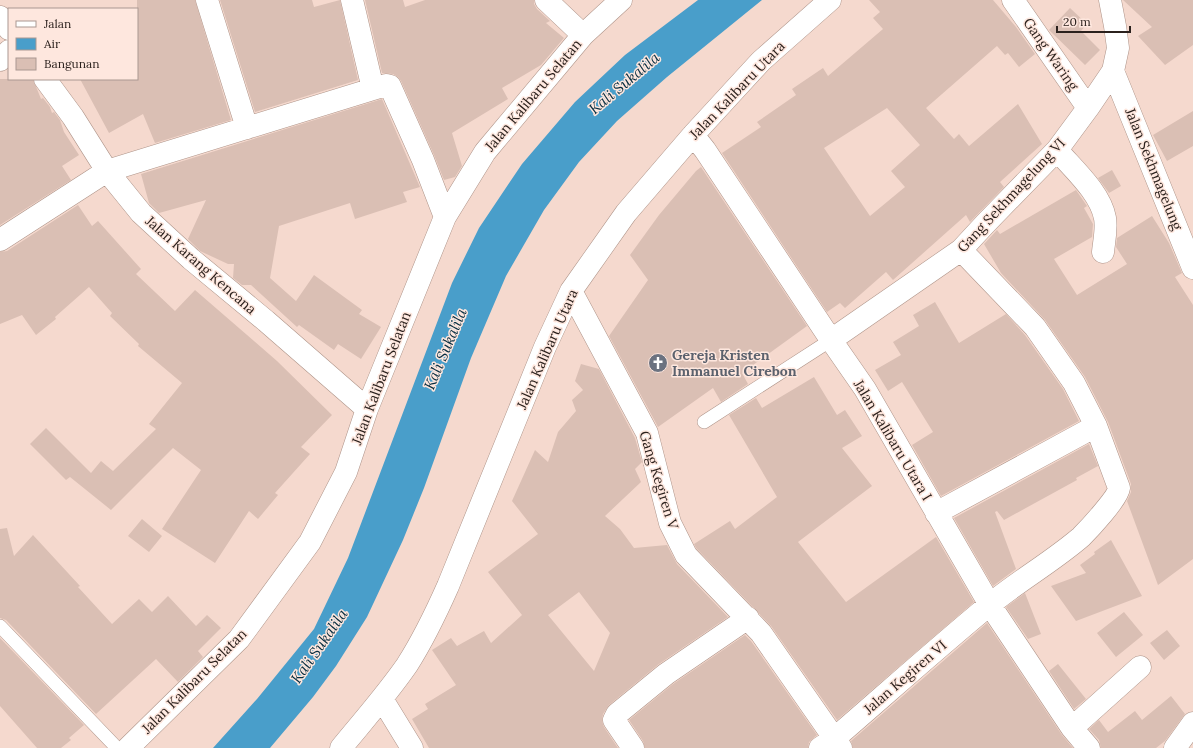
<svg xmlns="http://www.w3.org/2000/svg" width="1193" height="748" font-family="Lora,serif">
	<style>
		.water { fill: #499eca }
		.building { fill: #dabfb4; fill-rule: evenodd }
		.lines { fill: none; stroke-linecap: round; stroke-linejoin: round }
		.lane-casing { stroke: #ae9489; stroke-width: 14 }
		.street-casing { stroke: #ae9489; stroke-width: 23 }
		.lane { stroke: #fff; stroke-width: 13 }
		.street { stroke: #fff; stroke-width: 22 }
		.labels { text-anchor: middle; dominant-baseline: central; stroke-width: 3; stroke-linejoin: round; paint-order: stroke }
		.street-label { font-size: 14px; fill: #2b211d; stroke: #fee7de }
		.worship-label { font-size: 14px; font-weight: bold; fill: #5b616d; stroke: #fee7de; text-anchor: start }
		.water-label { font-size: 15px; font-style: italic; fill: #062d40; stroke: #fee7de }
	</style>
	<rect width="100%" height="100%" fill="#f5d9ce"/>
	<!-- water -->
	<path class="water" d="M698,0H762L667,77L617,121L579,162L544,210L506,276L471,358L424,488L403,540L367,617L336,666L313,697L270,748H213L257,699L314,629L348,558L452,283L479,228L522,164L575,102L625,55Z"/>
	<!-- building -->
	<path class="building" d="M137,0H195L231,120L155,143L143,114L109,133L80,79H137Z
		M220,0H312L314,7L340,0L358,80L255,112Z
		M365,0H403L405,7L425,0H534V4L537,9L550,21L546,23L564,38L541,65L502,88L508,99L452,133L462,166L455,177L444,180L434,155L401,81L398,77L393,74L382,73Z
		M869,0H993L1016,27L1035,54L1019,67L1008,53L1005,55L997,46L926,108L954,139L959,134L969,146L1018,104L1042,144L1000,182L1004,187L970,222L966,215L893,280L886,272L845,308L840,303L827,312L722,153L761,127L757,122L796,95L792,89L823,68L828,76L883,29L873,18L880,12ZM887,108L920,145L891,171L905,187L870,216L824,148Z
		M1123,0H1193V45L1165,65L1138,36L1152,27Z
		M1070,8L1087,24L1081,31L1100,50L1085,65L1049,30Z
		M0,79H33L41,99L43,98L50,107L52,113L54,112L60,120L64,132L79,155L62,166L71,180L0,225Z
		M382,99L420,187L403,192L407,202L355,219L350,203L279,226L270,278L296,301L314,275L362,310L359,314L381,327L361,359L338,344L334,350L299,325L297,327L251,285H242L233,278L234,264H228L200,251L188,239L206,200L159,213L149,203L141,174Z
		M1193,111V146L1167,161L1153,135Z
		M701,167L807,326L742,373L748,384L721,402L713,388L658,427L609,336L648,280L630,255L659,215L696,171Z
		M1112,170L1121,186L1109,193L1098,178Z
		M1076,190L1087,206L1084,208L1093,224L1092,237L1054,259L1077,295L1127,264L1116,247L1117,238L1152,216L1169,243L1182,273L1175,277L1193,305V559L1158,585L1127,501L1131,492V484L1108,422L1085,377L1045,320L1001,273L984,244L997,230L1000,234Z
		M78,205L92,226L98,221L141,269L136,274L175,311L195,290L277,361L332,415L301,447L310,454L275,493L278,495L258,519L249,511L215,563L162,529L201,470L173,448L111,510L70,477L66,480L30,444L46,428L91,473L101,461L113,471L156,429L149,424L182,383L138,346L139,344L110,316L112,313L89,287L55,317L56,319L36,335L22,315L0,324V252L7,251Z
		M935,302L959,343L1006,314L1025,335L1063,389L1079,421L941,496L912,445L933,432L902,382L888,391L875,370L901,355L893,342L919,326L913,315Z
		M581,364L599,369L635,438L642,462L635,469L641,482L605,516L620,529L634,548L667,545L677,564L728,617L659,664L609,705L603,714L602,721L604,727L618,748H429L412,719L428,709L425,704L456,685L432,650L451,638L457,646L484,631L491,643L522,615L488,572L538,534L512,501L535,450L548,462L558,432L576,411L572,400L583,390L575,381ZM579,592L610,633L594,671L548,615Z
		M814,377L837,415L845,410L862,436L842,448L872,486L798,542L846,602L936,537L974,602L837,720L771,626L696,548L694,544L730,521L735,529L777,497L729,415L756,398L762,408Z
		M1089,444L1098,466L1076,478L1077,480L1004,520L997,511L995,512L1016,569L993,586L954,518Z
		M142,519L162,536L149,552L128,536Z
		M7,528L14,556L33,535L80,586L78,587L112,624L139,599L152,612L168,596L196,626L207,615L221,628L198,651L203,657L178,682L156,659L96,714L6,620L0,618V529Z
		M1111,540L1142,596L1076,621L1051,586L1086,573L1080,565L1095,554L1094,552Z
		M1025,593L1041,634L1028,639L1006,607Z
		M1124,612L1143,635L1116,657L1097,633Z
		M987,623L1062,735L1073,748H853L851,741Z
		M1167,630L1180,646L1164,660L1150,643Z
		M745,635L751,641L817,735L809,742L808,748H645L643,741L629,720L673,684Z
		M0,638L84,725L69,738L71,740L61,748H37L0,706Z
		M1058,664L1086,699L1074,709L1049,671Z
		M1171,696L1185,714L1165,741L1156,748H1101L1099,740L1089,729L1099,720L1108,732L1135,711L1142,720Z"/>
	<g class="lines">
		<!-- lane casing -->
		<g class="lane-casing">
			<path id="lane" d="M704,422L831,340
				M0,626L117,748"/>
		</g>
		<!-- street casing -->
		<g class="street-casing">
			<path id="street" d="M207,0L247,128
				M352,0L373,89
				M546,0L583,35
				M1013,0L1088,108
				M0,17L9,29
				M0,60L9,51
				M1113,71L1193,268
				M45,79L73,117L107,171L141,213L191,259L266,321L367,409
				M693,135L705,150L831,340L865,389L990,605L1072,728L1089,748
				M1057,150C1073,169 1100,192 1105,218C1107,229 1104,241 1103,252
				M0,240L107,171L386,85L390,86L423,160L445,217
				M571,291L647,433L670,523L686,555L761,633L841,748
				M831,340L961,250L985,224L1057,150L1088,108L1113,71L1118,48L1115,26L1110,0
				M936,513L1096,426
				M382,699L412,748
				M1072,728L1140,667
				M128,748L239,639L310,542L346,472L367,409L445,217L485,152L583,35L621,0
				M341,748C363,721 387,694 407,665C423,640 436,613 448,586L545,347L571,291L626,213L693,135L761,61L830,0
				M633,748L614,720L617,714L666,674L748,618
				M820,748L835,738C886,694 936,649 988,606C1018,581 1052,562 1081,537C1089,529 1118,498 1119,488L1096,426L1074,383L1035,327L961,250
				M1175,748L1193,723"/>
		</g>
		<!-- lane -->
		<use href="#lane" class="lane"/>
		<!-- street -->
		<use href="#street" class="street"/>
	</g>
	<!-- icons -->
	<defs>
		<g id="church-disc" transform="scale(1)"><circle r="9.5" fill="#6b7280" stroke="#fee7de"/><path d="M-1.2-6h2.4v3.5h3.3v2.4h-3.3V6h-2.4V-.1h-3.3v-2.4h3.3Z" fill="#fff"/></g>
	</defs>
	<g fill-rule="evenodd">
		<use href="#church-disc" x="658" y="363"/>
	</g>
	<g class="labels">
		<!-- street labels -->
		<g class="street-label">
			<text transform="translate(1051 54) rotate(55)">Gang Waring</text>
			<text transform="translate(737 90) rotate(-46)">Jalan Kalibaru Utara</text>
			<text transform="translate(533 95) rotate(-50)">Jalan Kalibaru Selatan</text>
			<text transform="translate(1154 169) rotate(68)">Jalan Sekhmagelung</text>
			<text transform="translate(1011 195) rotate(-47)">Gang Sekhmagelung VI</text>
			<text transform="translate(201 265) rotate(41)">Jalan Karang Kencana</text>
			<text transform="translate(547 349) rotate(-66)">Jalan Kalibaru Utara</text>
			<text transform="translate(381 378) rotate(-69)">Jalan Kalibaru Selatan</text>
			<text transform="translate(893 440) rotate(59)">Jalan Kalibaru Utara I</text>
			<text transform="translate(659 480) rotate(73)">Gang Kegiren V</text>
			<text transform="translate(905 677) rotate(-41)">Jalan Kegiren VI</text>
			<text transform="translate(194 681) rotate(-45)">Jalan Kalibaru Selatan</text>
		</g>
		<!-- worship labels -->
		<g class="worship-label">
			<text x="672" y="355">Gereja Kristen<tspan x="672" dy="16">Immanuel Cirebon</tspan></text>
		</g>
		<!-- water labels -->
		<g class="water-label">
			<text transform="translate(624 83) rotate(-40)">Kali Sukalila</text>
			<text transform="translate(445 349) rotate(-67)">Kali Sukalila</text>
			<text transform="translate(319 646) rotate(-55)">Kali Sukalila</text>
		</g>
	</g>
	<!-- legend -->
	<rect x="8" y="8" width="130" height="72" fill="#fee7de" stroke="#aa9891"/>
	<rect x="16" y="21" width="20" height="6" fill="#ffffff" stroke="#aa9891"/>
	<text x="44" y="28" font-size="12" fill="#2b211d">Jalan</text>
	<rect x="16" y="38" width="20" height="12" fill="#499eca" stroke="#aa9891"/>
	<text x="44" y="48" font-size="12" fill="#2b211d">Air</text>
	<rect x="16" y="58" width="20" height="12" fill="#dabfb4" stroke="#aa9891"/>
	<text x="44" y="68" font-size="12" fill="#2b211d">Bangunan</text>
	<!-- scale -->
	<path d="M1057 26v6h73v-6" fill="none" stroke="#2b211d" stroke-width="2"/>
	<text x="1063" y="26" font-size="12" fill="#2b211d" stroke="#fee7de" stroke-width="3" paint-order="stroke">20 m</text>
</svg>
